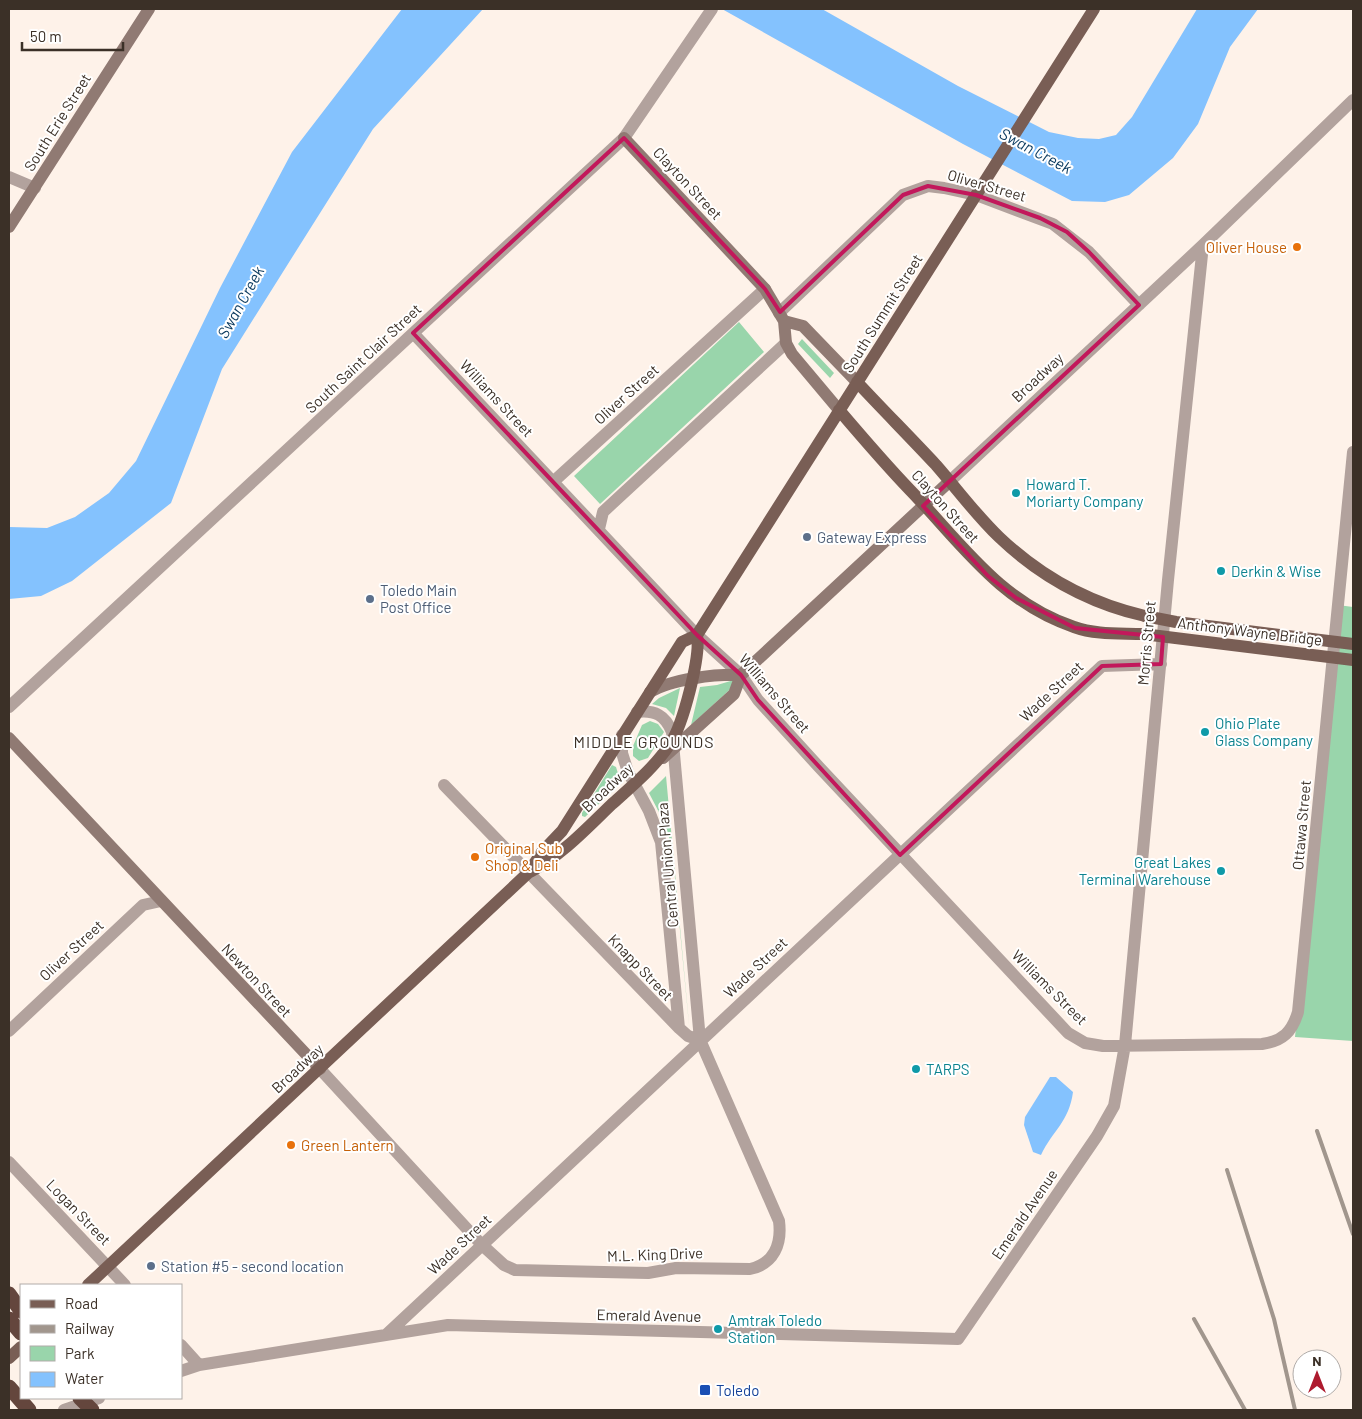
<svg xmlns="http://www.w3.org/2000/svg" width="1362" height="1419" font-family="Barlow,sans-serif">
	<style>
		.green { fill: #99d5ab }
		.water { fill: #84c2fe }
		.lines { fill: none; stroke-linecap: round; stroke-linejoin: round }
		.street { stroke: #b2a29d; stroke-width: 12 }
		.secondary { stroke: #907a73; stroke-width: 12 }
		.primary { stroke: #795e55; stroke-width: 12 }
		.highway { stroke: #64463d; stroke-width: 15 }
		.rail { stroke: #a1968d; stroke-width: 4 }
		.primary-bridge { stroke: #795e55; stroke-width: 12 }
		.highway-bridge { stroke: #64463d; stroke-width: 15 }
		.marked { fill: none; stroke: #c2185b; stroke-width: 4; stroke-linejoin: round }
		.food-dot { fill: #e8710a; stroke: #fff; stroke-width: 2 }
		.culture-dot { fill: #0f9aa8; stroke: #fff; stroke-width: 2 }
		.service-dot { fill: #5c6f8a; stroke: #fff; stroke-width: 2 }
		.transit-dot { fill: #1a4fb4; stroke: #fff; stroke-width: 2 }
		.labels { text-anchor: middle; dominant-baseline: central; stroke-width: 4; stroke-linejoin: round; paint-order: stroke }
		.street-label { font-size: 15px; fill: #3b3027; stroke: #fff }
		.food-label { font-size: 15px; fill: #c56008; stroke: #fff; text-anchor: start }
		.culture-label { font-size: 15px; fill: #0d838f; stroke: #fff; text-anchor: start }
		.service-label { font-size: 15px; fill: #4e5e75; stroke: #fff; text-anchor: start }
		.transit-label { font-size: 15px; fill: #164399; stroke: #fff; text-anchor: start }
		.water-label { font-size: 16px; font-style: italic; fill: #09395e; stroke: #fff }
		.neighbourhood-label { font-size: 16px; letter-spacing: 1px; fill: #3b3027; stroke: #fff }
	</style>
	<rect width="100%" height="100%" fill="#fef2e9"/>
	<!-- green -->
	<path class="green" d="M739,322L764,352L600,504L574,476Z
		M802,339L834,373L830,378L798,344Z
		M1338,605L1353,607V1041L1295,1037Z
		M734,680L736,684L691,725L700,687L717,685Z
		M680,688L674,716L666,708L652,704L659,698Z
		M650,721L658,724L664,732L648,758L639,761L633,756V746L642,725Z
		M612,765L616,767L621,783L585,817L582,816V813Z
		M666,776L690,1035L672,847L664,822L649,793Z"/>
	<!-- water -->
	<path class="water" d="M402,9H483L373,129L298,248L222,369L171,503L72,581L41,596L9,599V527L47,528L75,517L109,493L136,461L220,288L292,152Z
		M722,9H822L958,86L1049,132L1078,138L1099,139L1116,135L1132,117L1197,9H1258L1230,47L1198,124L1173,158L1129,195L1105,202L1072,201L963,144Z
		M1050,1077H1056L1073,1092C1069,1122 1053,1130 1041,1155L1033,1152L1024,1125L1025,1117Z"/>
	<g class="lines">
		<!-- street -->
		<path class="street" d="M9,177L35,188
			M779,313L903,195L928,186L944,188L976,195L1053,224L1089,252L1139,305
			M413,333L697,635L741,675L758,700L819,767L1068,1033L1085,1043L1103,1046L1262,1044C1283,1041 1292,1032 1298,1012L1353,452
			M950,481L1203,245L1353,100
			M553,482L765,289
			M599,529L603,512L786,343
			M9,707L624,138L712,9
			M622,735V753L628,772L649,811L661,842L679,1028
			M444,785L679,1028L688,1036L700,1040
			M9,1031L143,905L161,901
			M320,1069L481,1244L504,1265L515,1270L648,1273L676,1268L750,1269C774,1264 782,1244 779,1221L700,1040L672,732C665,715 655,710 637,712
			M9,1162L125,1285
			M387,1334L1102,666L1161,664
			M181,1345L199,1365
			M181,1371L199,1365L448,1325L958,1339L1097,1136L1114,1106L1125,1045L1168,580L1203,245
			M64,1410L99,1398"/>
		<!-- secondary -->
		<path class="secondary" d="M624,138L765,289L784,321L786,343L792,354L839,410
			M9,227L149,9
			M784,321L803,326L857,382
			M650,692C671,679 716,674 741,675
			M9,738L320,1069
			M663,758L734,694L741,675L950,481"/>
		<!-- primary -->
		<path class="primary" d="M857,382C883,410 910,437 936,465C957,489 976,515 999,537C1041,577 1088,603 1145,616
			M839,410C862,437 885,464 910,490C962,544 1000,602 1074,627C1096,635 1120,633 1143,634
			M530,872C562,855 586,829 612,804C632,786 655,767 670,744C683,725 701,656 697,635
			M88,1285L528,873L542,852L562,831L682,642L697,635L1094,9
			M9,1358L21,1347"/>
		<!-- highway -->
		<path class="highway" d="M9,1294L21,1311
			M9,1319L21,1333
			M9,1387L29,1410"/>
		<!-- rail -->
		<path class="rail" d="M1317,1131L1353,1234
			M1227,1170L1274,1319L1295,1410
			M1194,1319L1245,1410"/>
		<!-- primary-bridge -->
		<path class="primary-bridge" d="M1145,616L1176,622L1353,644
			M1143,634L1353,660"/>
		<!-- highway-bridge -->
		<path class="highway-bridge" d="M80,1398L92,1410"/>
	</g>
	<!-- marked area -->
	<path class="marked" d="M624,138L765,289L780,312L903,195L928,186L976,195L1040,218L1067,232L1089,252L1139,305L923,506L988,576L1016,598L1075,628L1163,637L1161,664L1102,666L900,855L758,700L741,675L697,635L413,333Z"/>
	<!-- markers -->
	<g class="food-dot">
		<circle cx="1297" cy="247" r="5"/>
		<circle cx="475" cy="857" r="5"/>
		<circle cx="291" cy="1145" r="5"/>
	</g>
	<g class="culture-dot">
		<circle cx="1016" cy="493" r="5"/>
		<circle cx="1221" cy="571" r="5"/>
		<circle cx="1205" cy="732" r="5"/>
		<circle cx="1221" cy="871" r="5"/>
		<circle cx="916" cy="1069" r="5"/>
		<circle cx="718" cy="1329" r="5"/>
	</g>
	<g class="service-dot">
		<circle cx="807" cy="537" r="5"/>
		<circle cx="370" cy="599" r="5"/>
		<circle cx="151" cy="1266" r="5"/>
	</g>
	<rect class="transit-dot" x="699" y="1384" width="12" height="12" rx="2.5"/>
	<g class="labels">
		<!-- street labels -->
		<g class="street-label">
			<text transform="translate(57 122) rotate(-58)">South Erie Street</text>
			<text transform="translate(688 183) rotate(47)">Clayton Street</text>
			<text transform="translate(987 185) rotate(16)">Oliver Street</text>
			<text transform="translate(882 313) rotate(-58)">South Summit Street</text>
			<text transform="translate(363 358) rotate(-43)">South Saint Clair Street</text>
			<text transform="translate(1037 377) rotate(-43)">Broadway</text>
			<text transform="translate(626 394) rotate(-42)">Oliver Street</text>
			<text transform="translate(497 398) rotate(47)">Williams Street</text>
			<text transform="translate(946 506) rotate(48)">Clayton Street</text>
			<text transform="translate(1250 631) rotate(7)">Anthony Wayne Bridge</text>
			<text transform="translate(1146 643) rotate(-85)">Morris Street</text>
			<text transform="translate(1051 691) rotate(-43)">Wade Street</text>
			<text transform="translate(775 693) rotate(49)">Williams Street</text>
			<text transform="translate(607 787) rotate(-43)">Broadway</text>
			<text transform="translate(1301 825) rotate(-85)">Ottawa Street</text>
			<text transform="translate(667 865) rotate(-95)">Central Union Plaza</text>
			<text transform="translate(71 950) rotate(-43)">Oliver Street</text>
			<text transform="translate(641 967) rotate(46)">Knapp Street</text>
			<text transform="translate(755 967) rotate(-43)">Wade Street</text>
			<text transform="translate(257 980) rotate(47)">Newton Street</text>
			<text transform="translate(1050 987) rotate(45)">Williams Street</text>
			<text transform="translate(297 1068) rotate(-43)">Broadway</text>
			<text transform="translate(79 1212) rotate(46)">Logan Street</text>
			<text transform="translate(1024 1214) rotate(-56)">Emerald Avenue</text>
			<text transform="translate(459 1244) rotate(-43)">Wade Street</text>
			<text transform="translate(655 1254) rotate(-2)">M.L. King Drive</text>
			<text transform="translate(649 1315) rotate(1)">Emerald Avenue</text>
		</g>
		<!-- food labels -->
		<g class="food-label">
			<text x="1287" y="247" text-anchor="end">Oliver House</text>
			<text x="485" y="848">Original Sub<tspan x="485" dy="17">Shop &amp; Deli</tspan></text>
			<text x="301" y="1145">Green Lantern</text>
		</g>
		<!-- culture labels -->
		<g class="culture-label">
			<text x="1026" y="484">Howard T.<tspan x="1026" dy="17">Moriarty Company</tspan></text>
			<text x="1231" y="571">Derkin &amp; Wise</text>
			<text x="1215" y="723">Ohio Plate<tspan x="1215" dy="17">Glass Company</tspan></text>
			<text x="1211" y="862" text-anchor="end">Great Lakes<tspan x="1211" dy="17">Terminal Warehouse</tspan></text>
			<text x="926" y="1069">TARPS</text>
			<text x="728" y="1320">Amtrak Toledo<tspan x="728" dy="17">Station</tspan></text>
		</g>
		<!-- service labels -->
		<g class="service-label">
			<text x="817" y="537">Gateway Express</text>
			<text x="380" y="590">Toledo Main<tspan x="380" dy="17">Post Office</tspan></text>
			<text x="161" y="1266">Station #5 - second location</text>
		</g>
		<!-- transit labels -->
		<g class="transit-label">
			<text x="716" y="1390">Toledo</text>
		</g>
		<!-- water labels -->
		<g class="water-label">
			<text transform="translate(1036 150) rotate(28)">Swan Creek</text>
			<text transform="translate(240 302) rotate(-61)">Swan Creek</text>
		</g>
		<!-- neighbourhood labels -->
		<g class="neighbourhood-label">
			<text x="644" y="741">MIDDLE GROUNDS</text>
		</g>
	</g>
	<!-- border -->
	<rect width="1362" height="1419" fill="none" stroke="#3b3027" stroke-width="20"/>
	<!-- legend -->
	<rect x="20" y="1284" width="162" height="115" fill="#ffffff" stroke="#b1aca9"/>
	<rect x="30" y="1300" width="25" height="8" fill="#795e55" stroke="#b1aca9"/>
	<text x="65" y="1309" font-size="15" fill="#3b3027">Road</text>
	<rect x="30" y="1325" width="25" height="8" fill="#a1968d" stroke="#b1aca9"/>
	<text x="65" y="1334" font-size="15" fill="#3b3027">Railway</text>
	<rect x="30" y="1346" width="25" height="15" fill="#99d5ab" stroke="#b1aca9"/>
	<text x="65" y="1359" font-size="15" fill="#3b3027">Park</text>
	<rect x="30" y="1372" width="25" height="15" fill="#84c2fe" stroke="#b1aca9"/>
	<text x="65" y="1384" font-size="15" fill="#3b3027">Water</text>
	<!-- north arrow -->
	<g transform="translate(1317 1374)"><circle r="24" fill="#ffffff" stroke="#b1aca9"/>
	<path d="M0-4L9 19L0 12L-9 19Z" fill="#ae1a2e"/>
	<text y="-8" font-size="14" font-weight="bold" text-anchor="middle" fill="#3b3027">N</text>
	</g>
	<!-- scale -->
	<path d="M22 42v8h101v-8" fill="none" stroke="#3b3027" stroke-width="2.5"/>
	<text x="30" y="42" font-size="15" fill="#3b3027" stroke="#ffffff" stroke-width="4" paint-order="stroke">50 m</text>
</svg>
